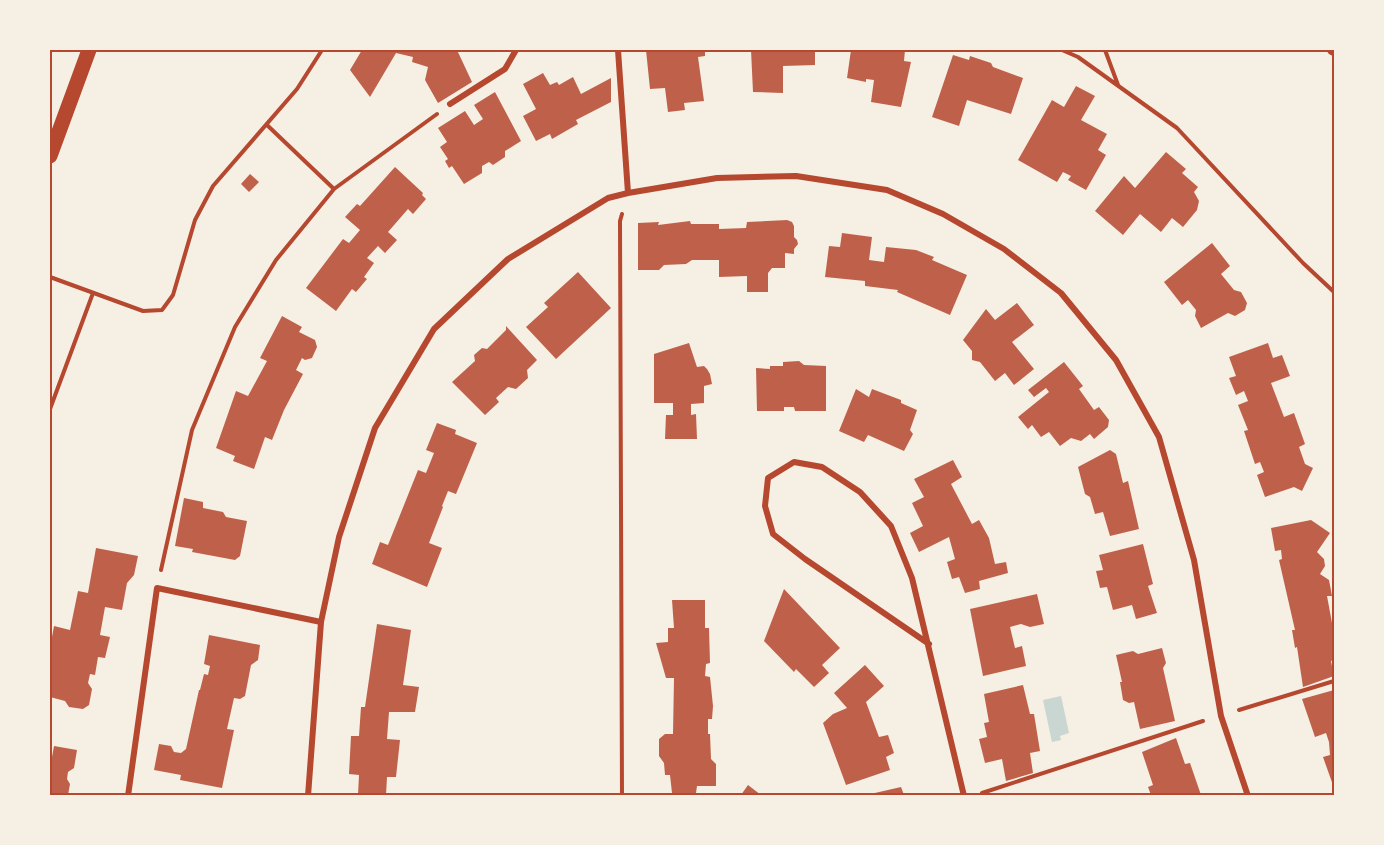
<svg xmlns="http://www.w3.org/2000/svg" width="1384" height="845" font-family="Commissioner,sans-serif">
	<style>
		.water { fill: #c9d6d2 }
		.building { fill: #bf614a }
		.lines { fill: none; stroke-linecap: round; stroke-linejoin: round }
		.path { stroke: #b5482f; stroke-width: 4 }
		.minor { stroke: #b5482f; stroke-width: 6 }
		.tertiary { stroke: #b5482f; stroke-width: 10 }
		.primary { stroke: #b5482f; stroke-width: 15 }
		.neatline { fill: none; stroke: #b5482f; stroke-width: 2 }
	</style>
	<rect width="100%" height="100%" fill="#f6efe4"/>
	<!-- water -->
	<path class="water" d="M1061,696L1069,733L1060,736L1061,740L1052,742L1043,700Z"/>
	<!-- building -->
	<path class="building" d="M362,50H457L472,82L438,103L425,80L428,67L412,62L413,57L396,53L370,97L350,70Z
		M646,50H705V56L698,57L704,101L684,103L685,110L668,112L665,88L650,89Z
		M751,50H815V65L783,66V93L753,92Z
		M851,50H905L904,61L911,62L901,107L871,102L874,80L866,79V82L847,78Z
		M953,55L969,60L970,56L991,63L993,67L1023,78L1011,114L967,100L959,126L932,117Z
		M543,73L550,85L557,82L559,85L573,77L581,94L611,78V102L576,120L578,124L552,139L550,134L536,141L523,116L536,109L523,84Z
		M1076,86L1095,96L1081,120L1107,134L1098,150L1106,155L1086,190L1068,180L1071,176L1063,172L1057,182L1018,160L1052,100L1064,107Z
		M495,92L521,141L505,151V157L493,165L489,162L482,166V173L464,184L452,166L449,168L445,161L448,159L440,147L447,142L438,128L465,111L474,125L483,119L474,105Z
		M1166,152L1186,169L1182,173L1198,187L1194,192L1199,201L1197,210L1183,227L1172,218L1161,232L1140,214L1123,235L1095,211L1124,176L1135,188Z
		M395,167L423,193L422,195L426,199L413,214L408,209L388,232L397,240L385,253L378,246L367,258L374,263L364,277L367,279L356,292L352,289L336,311L306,288L343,239L349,243L360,230L345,217L357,204L360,206Z
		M250,174L259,182L249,192L241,184Z
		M787,220L792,222L794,226V237L797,240L798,244L794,249V254L785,253V268H772L768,273V292H747V276L719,277V260H692L686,264L664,265L659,270H638V223L659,222L658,225L690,221L691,224H719V229L746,228L747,222Z
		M842,233L872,237L869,260L884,262L886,247L916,250L934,257L932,260L967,275L950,315L897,292L898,290L865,286V281L825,277L829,246L840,247Z
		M1212,243L1230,266L1221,274L1234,290L1241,292L1247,303L1245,310L1235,316L1228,313L1201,328L1195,316L1196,310L1188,300L1182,305L1164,282Z
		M578,272L611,308L556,359L526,327L548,307L544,303Z
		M1017,303L1034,325L1012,342L1034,369L1014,385L1005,373L995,381L980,362L972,360V351L963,340L986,309L995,320Z
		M282,316L302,327L299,332L315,340L317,347L312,358L305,360L302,358L296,370L303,374L284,410L272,440L265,437L254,469L233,461L235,456L216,448L236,391L248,396L267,361L260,358Z
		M506,326L537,360L527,370L528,378L516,389L508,387L496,398L499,402L485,415L452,382L475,361L474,355L482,348L487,349L506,330Z
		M689,343L697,367L704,366L707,369L710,374L712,384L704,386V403L691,404V415L696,414L697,439H665L666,415H673V403H654V354Z
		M1268,343L1273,358L1282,355L1290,376L1271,383L1284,417L1294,413L1305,444L1299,447L1305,464L1313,468L1302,491L1294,487L1265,497L1257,475L1264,472L1260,462L1255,464L1244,431L1248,430L1238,405L1248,401L1244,391L1236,395L1229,378L1236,376L1229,357Z
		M799,361L804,365L826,366V411H795L794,407H784V411H757L756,368L770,369V366H783V362Z
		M1064,362L1083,386L1079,389L1094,410L1099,407L1109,420L1108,427L1094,439L1090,434L1081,441L1071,438L1060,446L1049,432L1041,437L1032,425L1028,429L1018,417L1049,392L1046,388L1034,397L1028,390Z
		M856,389L869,397L872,389L901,400V403L917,410L910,430L913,434L904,451L868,435L864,442L839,431Z
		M437,423L456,430L455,434L477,443L456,494L448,491L442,506L443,507L429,543L442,548L427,587L372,564L380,542L388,545L418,470L426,473L434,453L426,450Z
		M1110,450L1116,454L1123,483L1128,481L1139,529L1110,536L1103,512L1095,514L1090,497L1085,494L1078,467Z
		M953,460L962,477L951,484L972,524L979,520L989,538L995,564L1006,562L1008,573L979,581L980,589L965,593L959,577L952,579L947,562L955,559L949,537L919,552L910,533L923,526L912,503L924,497L914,479Z
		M184,498L203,502V508L223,512L226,517L247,521L240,556L235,560L192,552L193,549L175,546Z
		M1311,520L1330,533L1317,552L1324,559L1325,566L1320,574L1329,580L1332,596H1327L1332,623H1334V660L1331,661L1334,676L1303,687L1297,647L1295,648L1292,630H1295L1279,560L1282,559L1281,550L1275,551L1271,528Z
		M1143,544L1153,584L1148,586L1157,613L1136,619L1132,605L1113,610L1107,587L1100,588L1096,571L1103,570L1099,555Z
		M96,548L138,556L134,575L127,583L122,610L105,607L100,635L110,637L105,658L98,657L95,675L90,674L88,683L92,689L89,705L83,709L69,707L65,701L50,697L52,670L50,669V648L54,626L70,630L78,591L88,593Z
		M784,589L840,648L822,665L829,673L814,687L796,669L794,672L764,641Z
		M1037,594L1044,624L1030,627L1021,624L1010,627L1015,648L1022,646L1026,666L983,676L970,609Z
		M672,600H705V628H709L710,663L706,664L705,676L710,677L713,706L712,719H708V734H710L711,759L716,764V786H697L696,793H672L670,775H665L664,763L659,756V739L665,734H673L674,678H666L656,643L668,642V628H674Z
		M377,624L411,630L403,685L419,687L415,712H389L387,739L400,740L396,777H387L386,795H358L359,775L349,774L351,736H359L361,707H365Z
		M209,635L260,645L258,660L251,665L245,696L240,699L234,698L227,729L234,730L222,788L180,780L181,775L154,770L159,744L171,746L174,752L181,753L186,749L199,690H200L204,674L208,675L210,666L204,664Z
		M1162,648L1166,663L1163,668L1175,721L1140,729L1134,702L1129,703L1123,700L1120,682H1122L1116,655L1133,651L1138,654Z
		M865,665L884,686L866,702L879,737L888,735L894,753L886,757L890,770L846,785L823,723L833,714L847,708L834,693Z
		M1023,685L1030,714H1034L1040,751L1030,753L1033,773L1006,781L1002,759L985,763L979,739L987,737L984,723L989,722L984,694Z
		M1334,690V788L1323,757L1330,755L1329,742L1326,733L1315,737L1302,699Z
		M1176,738L1185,764L1190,763L1201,795H1151L1148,787L1153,785L1142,752Z
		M54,746L77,750L74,768L68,772L67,779L70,784L68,795H50V756L52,757Z
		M748,785L761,795H741Z
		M901,787L904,795H866Z"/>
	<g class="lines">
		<!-- path -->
		<path class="path" d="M1062,50L1078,57L1177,128L1303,263L1334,292
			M1105,50L1118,85
			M267,125L334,189
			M622,214L620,221L622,796
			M50,277L143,311L162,310L173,295L195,220L213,186L297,89L322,50
			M50,409L93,293
			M161,570L192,430L235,327L276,260L334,189L437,114
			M1239,710L1334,681
			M982,793L1203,721"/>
		<!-- minor -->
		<path class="minor" d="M618,50L628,193
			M450,104L505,69L516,50
			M929,644L805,559L773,534L765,506L768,478L794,462L822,467L860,492L891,526L912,578L964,796
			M128,796L157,588L321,622
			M308,796L321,622L339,537L375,428L434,329L508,259L608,198L628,193L717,178L796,176L887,190L943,214L1004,249L1061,293L1116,360L1159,437L1194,560L1221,716L1248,796"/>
		<!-- tertiary -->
		<path class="tertiary" d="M1332,50L1334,51"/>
		<!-- primary -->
		<path class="primary" d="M50,156L89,50"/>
	</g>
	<!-- border -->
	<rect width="1384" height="845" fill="none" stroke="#f6efe4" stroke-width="102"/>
	<rect x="51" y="51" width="1282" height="743" class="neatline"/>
</svg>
